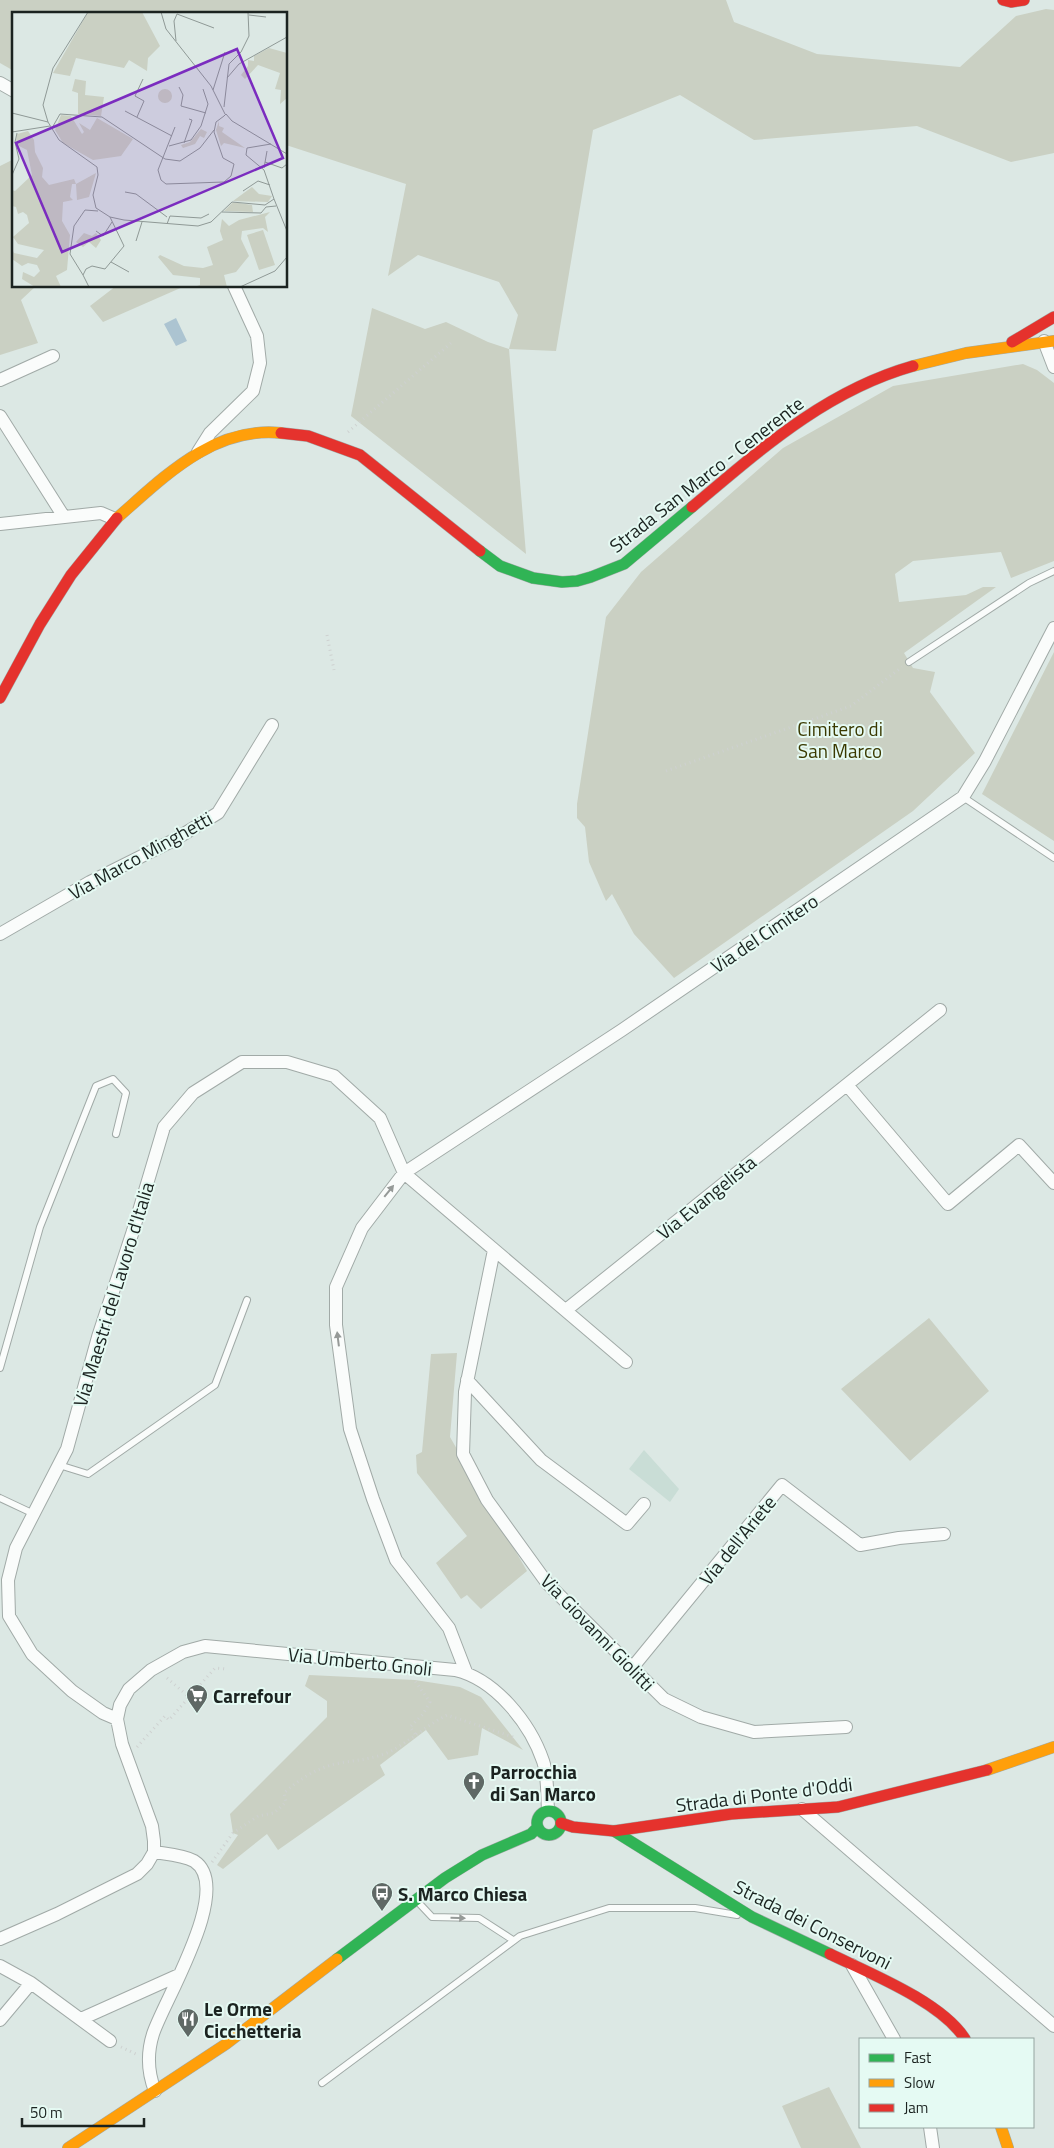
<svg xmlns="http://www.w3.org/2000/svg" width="1054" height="2148" font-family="'Titillium Web',sans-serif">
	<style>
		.built { fill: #c9ddd6 }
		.green { fill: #cad0c3 }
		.water { fill: #acc4d1 }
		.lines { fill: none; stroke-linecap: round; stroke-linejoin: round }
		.lane-casing { stroke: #a1aaa7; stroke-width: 8 }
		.street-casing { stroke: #a1aaa7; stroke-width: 14 }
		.fast-casing { stroke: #a1aaa7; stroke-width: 12 }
		.slow-casing { stroke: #a1aaa7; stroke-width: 12 }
		.jam-casing { stroke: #a1aaa7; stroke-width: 12 }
		.path { stroke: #ced1d0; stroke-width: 3; stroke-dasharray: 1 4; stroke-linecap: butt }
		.lane { stroke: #fafcfb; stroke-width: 6 }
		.street { stroke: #fafcfb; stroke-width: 12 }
		.fast { stroke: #30b455; stroke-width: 11 }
		.slow { stroke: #ff9f0a; stroke-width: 11 }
		.jam { stroke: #e5322d; stroke-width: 11 }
		.oneway { fill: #969a98 }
		.labels { text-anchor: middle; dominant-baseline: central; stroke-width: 4; stroke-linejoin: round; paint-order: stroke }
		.street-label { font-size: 19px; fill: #1b2320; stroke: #e5faf3 }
		.park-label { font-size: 19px; fill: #3a3900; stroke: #e5faf3 }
		.poi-label { font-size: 19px; font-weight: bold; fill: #1b2320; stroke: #e5faf3; text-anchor: start }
		.inset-road { fill: none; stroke: #8f9996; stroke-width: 1 }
		.view { fill: #7b2cbf; fill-opacity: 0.15; stroke: #7b2cbf; stroke-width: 2.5 }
		.inset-edge { fill: none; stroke: #1b2320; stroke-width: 2.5 }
	</style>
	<rect width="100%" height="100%" fill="#dce8e4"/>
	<!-- built -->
	<path class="built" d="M644,1450L679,1489L670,1502L629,1469Z"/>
	<!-- green -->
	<path class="green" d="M0,0H726L734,22L817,54L960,67L1016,16L1046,9L1054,10V153L1011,162L917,126L754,140L680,95L593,130L556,351L509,349L526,554L351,416L372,308L425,329L446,322L488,342L509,349L518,315L499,282L418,255L388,276L406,184L286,145V14H14V71L0,63Z
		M14,159V286H36L21,300L38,343L0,355V166Z
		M116,286H185L103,322L90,306Z
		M1023,364L1037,370L1054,383V561L1011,578L1001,552L913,561L895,574L899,602L966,595L983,587H996L904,653L913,668L935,672L930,692L975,753L913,811L674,978L634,934L612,894L606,901L589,862L585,827L577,818V804L606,617L641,572L783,448L893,386Z
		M1054,652V841L982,794Z
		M929,1318L989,1391L910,1461L841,1389Z
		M457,1353L450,1437L527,1571L481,1609L467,1595L461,1599L436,1563L467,1536L417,1473L416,1455L422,1452L431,1354Z
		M309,1675L415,1680L460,1687L481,1697L523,1750L482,1728L478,1755L448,1760L426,1730L380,1765L385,1775L278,1850L267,1834L223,1869L217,1865L238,1835L233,1833L230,1814L327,1717V1701L305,1686Z
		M829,2087L861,2148H801L782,2106Z"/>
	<!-- water -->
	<path class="water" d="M176,318L187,341L176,346L164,324Z"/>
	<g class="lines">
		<!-- lane casing -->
		<g class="lane-casing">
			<path id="lane" d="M909,662L1029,583L1054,571
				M963,797L1054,858
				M0,1368L40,1227L96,1086L113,1079L126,1093L116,1134
				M59,1465L88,1474L215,1385L247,1300
				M0,1498L34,1514
				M417,1901L432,1917L479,1918L513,1940
				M322,2083L520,1936L609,1908H695L737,1915"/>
		</g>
		<!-- street casing -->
		<g class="street-casing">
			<path id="street" d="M0,83L14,91
				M1044,341L1054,367
				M0,380L53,356
				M0,416L64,517
				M198,452L210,433L253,391L260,363L257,336L234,286
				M0,524L101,513L115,519
				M0,934L90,882L174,840L218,813L272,725
				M847,1085L948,1204L1019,1145L1054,1183
				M494,1250L465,1392L463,1454L487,1500L547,1583L664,1699L701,1717L754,1732L846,1727
				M566,1310L940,1010
				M467,1380L541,1460L627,1524L644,1504
				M632,1668L782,1485L860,1545L899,1538L944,1534
				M466,1672L449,1628L396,1560L373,1499L350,1429L336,1325V1287L362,1228L404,1173L622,1030L963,797L985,761L1054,628
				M117,1719L103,1713L72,1691L32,1654L9,1616L8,1580L16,1548L67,1449L98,1337L133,1231L164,1127L193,1093L242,1062H287L334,1076L380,1118L404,1173L626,1362
				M802,1809L1054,2026
				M154,1852C166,1854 183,1855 194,1861C235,1887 163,2002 153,2034C147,2053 148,2073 155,2091
				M0,1939L57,1914L137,1874L147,1864L154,1852V1841L152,1826L122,1744L117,1719L120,1705L129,1689L151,1670L183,1652L205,1646L455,1670C495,1679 530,1723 543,1761C548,1775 547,1795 548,1810
				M852,1965L894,2039
				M0,1966L31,1983L110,2041
				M81,2019L179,1975
				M0,2020L31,1983
				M930,2127L933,2148"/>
		</g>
		<!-- fast casing -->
		<g class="fast-casing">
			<path id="fast" d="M480,551L500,566L533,578L562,582L577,581L591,577L624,564L692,507
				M537 1823a12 12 0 1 1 24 0a12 12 0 1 1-24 0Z
				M614,1831L752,1917L830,1954
				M337,1959L445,1878L482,1855L531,1834L537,1828"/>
		</g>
		<!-- slow casing -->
		<g class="slow-casing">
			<path id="slow" d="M913,366L966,353L1054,341
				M117,518C164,477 213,426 281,433
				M987,1770L1054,1747
				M1001,2127L1008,2148
				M68,2148L226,2044L337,1959"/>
		</g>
		<!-- jam casing -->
		<g class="jam-casing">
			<path id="jam" d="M1003,0L1011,2L1024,0
				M1012,342L1054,317
				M281,433L308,436L360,455L480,551
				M692,507C760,450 825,391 913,366
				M0,698L40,624L71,575L117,518
				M561,1823L573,1827L614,1831L731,1814L838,1807L987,1770
				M830,1954C869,1973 942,2002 965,2039"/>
		</g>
		<!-- path -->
		<path class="path" d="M348,432L451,343
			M327,635L334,670
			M666,771L851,706L902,667
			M167,1678L189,1697
			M415,1734L410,1727L423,1714L430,1702L415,1681
			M137,1747L165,1716L169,1720L215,1668L226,1669
			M212,1862L233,1833L258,1816L274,1813L286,1802L284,1793C301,1778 318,1767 340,1763C357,1760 373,1759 389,1752C409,1742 427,1725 447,1715L516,1738
			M121,2047L136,2054"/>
		<!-- lane -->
		<use href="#lane" class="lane"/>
		<!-- street -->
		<use href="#street" class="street"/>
		<!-- fast -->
		<use href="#fast" class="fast"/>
		<!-- slow -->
		<use href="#slow" class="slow"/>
		<!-- jam -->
		<use href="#jam" class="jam"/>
	</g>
	<!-- one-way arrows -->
	<defs><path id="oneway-solid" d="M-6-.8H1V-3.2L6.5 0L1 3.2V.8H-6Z" transform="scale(1.25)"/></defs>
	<g class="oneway">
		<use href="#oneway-solid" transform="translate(389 1191) rotate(-51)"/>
		<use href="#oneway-solid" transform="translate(338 1339) rotate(-97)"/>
		<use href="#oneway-solid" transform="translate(458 1918) rotate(2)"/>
	</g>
	<!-- icons -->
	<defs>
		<g id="supermarket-pin" transform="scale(1.125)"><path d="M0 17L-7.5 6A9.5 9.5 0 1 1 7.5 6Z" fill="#5f6865" stroke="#e5faf3"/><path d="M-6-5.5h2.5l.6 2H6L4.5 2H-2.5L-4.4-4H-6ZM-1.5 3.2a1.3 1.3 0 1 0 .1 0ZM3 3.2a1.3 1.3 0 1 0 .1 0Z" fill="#fff"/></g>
		<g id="church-pin" transform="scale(1.125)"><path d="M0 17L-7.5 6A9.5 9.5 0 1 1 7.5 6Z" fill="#5f6865" stroke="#e5faf3"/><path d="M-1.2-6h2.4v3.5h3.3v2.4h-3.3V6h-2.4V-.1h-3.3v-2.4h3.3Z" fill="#fff"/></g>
		<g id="bus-pin" transform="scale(1.125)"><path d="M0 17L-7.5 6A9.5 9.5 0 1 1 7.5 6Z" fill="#5f6865" stroke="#e5faf3"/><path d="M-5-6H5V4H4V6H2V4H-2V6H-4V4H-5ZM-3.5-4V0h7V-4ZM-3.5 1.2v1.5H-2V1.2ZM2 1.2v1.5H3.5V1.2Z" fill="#fff"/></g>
		<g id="restaurant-pin" transform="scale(1.125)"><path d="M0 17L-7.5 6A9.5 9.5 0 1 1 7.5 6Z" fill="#5f6865" stroke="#e5faf3"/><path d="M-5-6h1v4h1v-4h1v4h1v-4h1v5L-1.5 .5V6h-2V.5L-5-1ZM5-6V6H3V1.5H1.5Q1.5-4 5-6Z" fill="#fff"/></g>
	</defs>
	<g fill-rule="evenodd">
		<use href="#supermarket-pin" x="197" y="1695"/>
		<use href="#church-pin" x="474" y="1782"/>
		<use href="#bus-pin" x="382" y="1893"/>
		<use href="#restaurant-pin" x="188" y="2019"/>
	</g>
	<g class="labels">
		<!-- street labels -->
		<g class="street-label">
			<text transform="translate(706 474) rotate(-38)">Strada San Marco - Cenerente</text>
			<text transform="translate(140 855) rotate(-29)">Via Marco Minghetti</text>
			<text transform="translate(764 933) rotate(-34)">Via del Cimitero</text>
			<text transform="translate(706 1197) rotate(-39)">Via Evangelista</text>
			<text transform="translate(113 1294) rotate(-73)">Via Maestri del Lavoro d'Italia</text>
			<text transform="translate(737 1540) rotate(-51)">Via dell'Ariete</text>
			<text transform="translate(598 1632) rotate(46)">Via Giovanni Giolitti</text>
			<text transform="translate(360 1661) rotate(6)">Via Umberto Gnoli</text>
			<text transform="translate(764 1794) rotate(-7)">Strada di Ponte d'Oddi</text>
			<text transform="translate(813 1924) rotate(27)">Strada dei Conservoni</text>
		</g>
		<!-- park labels -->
		<g class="park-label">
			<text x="840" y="728">Cimitero di<tspan x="840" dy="22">San Marco</tspan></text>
		</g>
		<!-- poi labels -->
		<g class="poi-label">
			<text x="213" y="1695">Carrefour</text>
			<text x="490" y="1771">Parrocchia<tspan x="490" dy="22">di San Marco</tspan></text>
			<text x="398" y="1893">S. Marco Chiesa</text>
			<text x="204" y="2008">Le Orme<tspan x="204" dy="22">Cicchetteria</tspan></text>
		</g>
	</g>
	<!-- overview -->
	<g transform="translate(12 12)">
		<rect width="275" height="275" fill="#dce8e4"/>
		<path d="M76,0H130L148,34L136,46L135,59L117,48L112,56L64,46L58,64L41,61ZM257,36L275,41V86L268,92L269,78L263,77L268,61L246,53L233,67L229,63L236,54V48L242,49V44ZM63,67L74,69L73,83L92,85L89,104L66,102V81L60,79ZM146 84a7 7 0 1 1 14 0a7 7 0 1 1-14 0ZM49,103L59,104L70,122L72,120L67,111L78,118L85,106L121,127L109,144L81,148L51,131L43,118ZM207,109V114L212,116L210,120L233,136L212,131L209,134L204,118ZM189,117L195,120L192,126L188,124L183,132L171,136L169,133L178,130ZM16,119L22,128L23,140L31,156L30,165L37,173L62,167L64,172L84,161L77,185L65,188L64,172H60L58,185L61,188L51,190L50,209L58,223L55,258L44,264L49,275H23L10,267L11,260L22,265L28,259L25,253L16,251L10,254L0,247V237L2,241L25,246L32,238L6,232L1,225L17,211L15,203L11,200L6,202L4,195L0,194V178L3,179L20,163L15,138L7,134L4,128L5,122ZM240,175L247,182L260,184L256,190L221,189ZM221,190L240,193L241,200L212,199ZM258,200L253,205L256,220L251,216L230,219L229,227L237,244L224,260L212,263L215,275H182L188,273V266L161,263L146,245L148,243L172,254L191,256L201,253L195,235L211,228L208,219L210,207L217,214L227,208ZM251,218L263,253L247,258L235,223ZM72,221L80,224L84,221L89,228L84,236L77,230L71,235L64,230Z" fill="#cad0c3"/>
		<path class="inset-road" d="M76,0L41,56L31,93L36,110L47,128L85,155L86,163L81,183L84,196L98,205L112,208L186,214L199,210L220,190L253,193L262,187L275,219M149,0L154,17L199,74L213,102M237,3L254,5M164,29L162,9L165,2L202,16M215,66L227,52L275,25M167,75L171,83L169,94L194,101M201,78L213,40M212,95L217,52L229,40L237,24L236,0M113,99L160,124M0,101L36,110M212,104L214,102L220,109L275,142M212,104L204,110L202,120L211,146L222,152M125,105L132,89L123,84L131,67M163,115L146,158L149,168L154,172L212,170L219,164L222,152M40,116L48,102L90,105L153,147L168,149L188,136L202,118M0,120L38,114M172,131L180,108L177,107M157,134L179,128L189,114L196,92L191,77M234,143L252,158L262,187M234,143L235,136L259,132M253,150L270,156L275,152M252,156L255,139M0,163L7,147L3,130L5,121M231,179L246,169L258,173M113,180L124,182L155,205M210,200L249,201L254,195L264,194M155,212L158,204L189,206L197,202M84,219L91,224L100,210M124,229L130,210M99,250L117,260M71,263L58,242L62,214L73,198L86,199M77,275L71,263L74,257L80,254L93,257L112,234L98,205M228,275L263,259L275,245"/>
		<path class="view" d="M225,37L271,146L50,240L4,131Z"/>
		<rect width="275" height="275" class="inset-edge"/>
	</g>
	<!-- legend -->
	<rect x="859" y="2038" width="175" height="90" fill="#e5faf3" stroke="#94a49f"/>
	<rect x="869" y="2054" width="25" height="8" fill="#30b455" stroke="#94a49f"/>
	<text x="904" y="2063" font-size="15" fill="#1b2320">Fast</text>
	<rect x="869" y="2079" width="25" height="8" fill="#ff9f0a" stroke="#94a49f"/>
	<text x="904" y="2088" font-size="15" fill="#1b2320">Slow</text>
	<rect x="869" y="2104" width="25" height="8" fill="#e5322d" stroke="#94a49f"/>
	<text x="904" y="2113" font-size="15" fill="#1b2320">Jam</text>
	<!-- scale -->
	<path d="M22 2118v8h122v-8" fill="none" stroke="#1b2320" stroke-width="2.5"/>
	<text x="30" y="2118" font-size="15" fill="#1b2320" stroke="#e5faf3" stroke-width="4" paint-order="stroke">50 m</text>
</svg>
